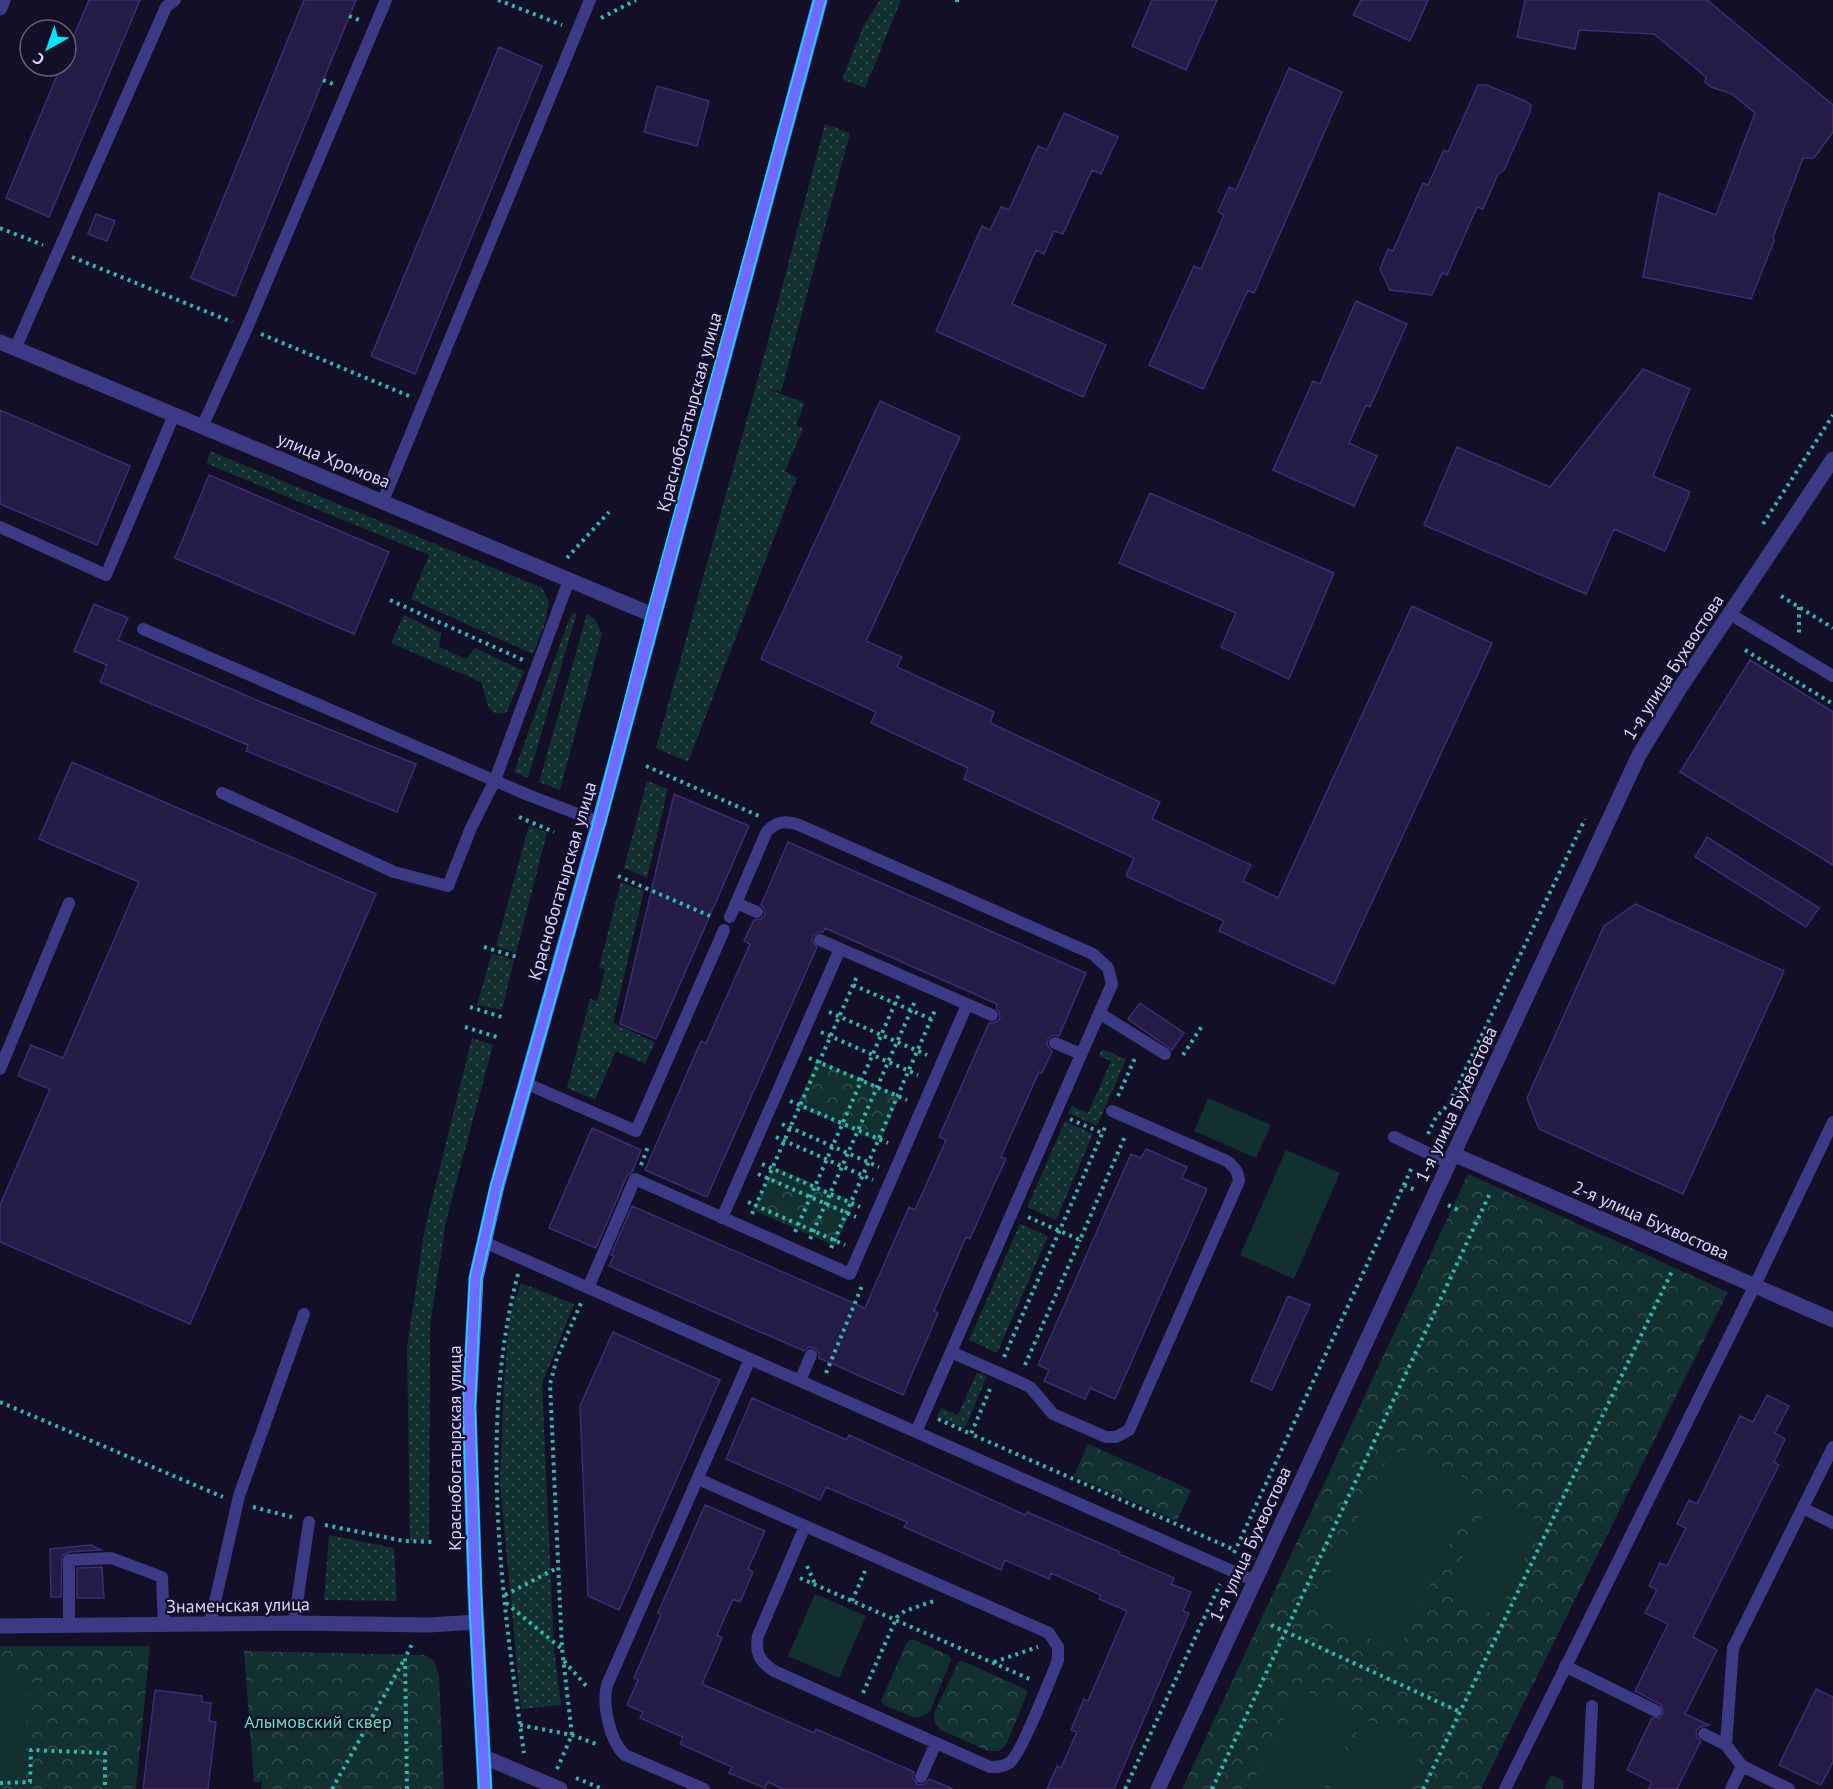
<svg xmlns="http://www.w3.org/2000/svg" width="1833" height="1789" font-family="'PT Sans',sans-serif">
	<style>
		.grass { fill: url(#grass-dots) }
		.park { fill: url(#park-crowns) }
		.pitch { fill: #12302f }
		.building { fill: #241b47; stroke: #3b2d73; stroke-width: 1.5 }
		.lines { fill: none; stroke-linecap: round; stroke-linejoin: round }
		.path { stroke: #2fb8b0; stroke-width: 4; stroke-dasharray: 3 4.5; stroke-linecap: butt }
		.service { stroke: #3d3a85; stroke-width: 12 }
		.minor { stroke: #3d3a85; stroke-width: 15 }
		.tertiary { stroke: #3d3a85; stroke-width: 15 }
		.secondary { stroke: #6f6bff; stroke-width: 15 }
		.tram { stroke: #00e5ff; stroke-width: 1.5 }
		.labels { text-anchor: middle; dominant-baseline: central; stroke-width: 4.5; stroke-linejoin: round; paint-order: stroke }
		.street-label { font-size: 18px; fill: #d9d4ff; stroke: #130f26 }
		.park-label { font-size: 18px; fill: #5fe0c0; stroke: #130f26 }
	</style>
	<defs>
		<pattern id="grass-dots" width="8" height="8" patternUnits="userSpaceOnUse" patternTransform="scale(1.5)"><rect width="8" height="8" fill="#12302f"/><path d="M2 2h.1M6 6h.1" fill="none" stroke="#344d4e" stroke-width="1.8" stroke-linecap="round"/></pattern>
		<pattern id="park-crowns" width="20" height="18" patternUnits="userSpaceOnUse" patternTransform="scale(1.5)"><rect width="20" height="18" fill="#12302f"/><path d="M2 6a3 3 0 1 1 6 0M12 15a3 3 0 1 1 6 0" fill="none" stroke="#344d4e"/></pattern>
	</defs>
	<rect width="100%" height="100%" fill="#130f26"/>
	<!-- grass -->
	<path class="grass" d="M880,0H901L865,88L842,79L863,27Z
		M825,124L850,133L781,392L765,388L805,403L796,425L803,429L785,471L797,478L688,762L656,748L756,386Z
		M210,451L542,588L549,602L545,623L533,654L411,599L429,555L207,464Z
		M577,613L528,778L514,772L568,622L572,614Z
		M587,614L595,619L602,634L560,790L539,782Z
		M404,615L441,633L439,647L466,659L475,648L524,671L507,712C485,720 487,695 481,682L391,643Z
		M647,781L668,789L647,878L624,868Z
		M529,825L547,833L516,953L496,946Z
		M621,882L644,891L613,1023L655,1042L645,1064L616,1051L595,1100L567,1088L590,999L597,1001L605,970L599,967Z
		M492,953L514,960L502,1010L477,1005Z
		M472,1038L493,1045L446,1221L430,1326L429,1540H410L407,1347L425,1228Z
		M1102,1049L1126,1059L1097,1126L1068,1113L1072,1106L1088,1113L1111,1061L1099,1056Z
		M1065,1121L1093,1134L1056,1220L1027,1207Z
		M1020,1224L1048,1236L997,1353L969,1340Z
		M521,1283L574,1304L542,1384L554,1648L561,1705L521,1709L500,1482L504,1379L510,1315Z
		M977,1372L987,1376L965,1428L937,1416L941,1408L958,1415Z
		M329,1535L394,1548L397,1601L324,1600Z"/>
	<!-- park -->
	<path class="park" d="M817,1059L900,1096L880,1143L797,1106Z
		M773,1166L855,1202L835,1246L753,1210Z
		M1468,1174L1728,1292L1481,1789H1182Z
		M1088,1444L1191,1490L1177,1521L1074,1476Z
		M910,1640H914L948,1655L951,1660L930,1711L927,1714L918,1718L912,1717L884,1705L881,1701L906,1644Z
		M0,1646H150L136,1789H0Z
		M244,1651L425,1655L434,1661L439,1675L444,1789H261L262,1782H254Z
		M959,1661H962L1025,1689L1028,1692L1006,1745L999,1751H988L941,1730L935,1723L934,1713Z
		M1551,1775L1564,1781L1563,1789H1544Z"/>
	<!-- pitch -->
	<path class="pitch" d="M1208,1098L1271,1125L1256,1158L1194,1131Z
		M1286,1150L1340,1173L1294,1279L1240,1255Z
		M1406,1450L1466,1478L1472,1497L1403,1641L1386,1647L1324,1616L1318,1599L1388,1457Z
		M1490,1499L1541,1523L1497,1616L1446,1592Z
		M815,1594L866,1616L839,1678L788,1656Z
		M0,1671L27,1672L26,1777H0Z
		M1298,1688L1359,1716L1325,1789H1250Z
		M1363,1718L1424,1747L1405,1789H1330Z"/>
	<!-- building -->
	<path class="building" d="M89,0H140L49,217L6,198L61,66H66V55Z
		M304,0H356L235,296L191,278Z
		M1152,0H1217L1186,70L1132,46Z
		M1361,0H1428L1410,41L1353,15Z
		M1525,0H1707L1833,105V132L1814,158H1803L1773,237L1774,241L1751,299L1643,277L1659,193L1716,215L1755,113L1732,94L1711,87L1705,82L1706,77L1654,34L1579,30L1575,49L1517,37Z
		M499,47L542,66L415,374L371,356Z
		M1289,68L1342,92L1254,293L1248,290L1203,389L1149,365L1194,266L1201,269L1224,215L1218,212L1229,187L1236,190Z
		M1478,85H1487L1525,101L1531,105L1530,112L1504,170L1498,174L1483,209L1477,207L1447,275L1442,273L1432,295L1390,290L1380,269L1388,249L1393,251L1423,183L1428,185L1444,150L1448,152Z
		M657,86L709,101L697,146L644,132Z
		M1064,113L1118,137L1101,174L1092,170L1063,234L1054,231L1044,254L1036,250L1012,304L1106,345L1083,397L936,331L982,226L990,230L1001,207L1009,210L1038,146L1047,150Z
		M96,214L115,221L107,241L88,234Z
		M1356,301L1407,324L1370,407L1366,405L1349,443L1377,456L1354,506L1273,470L1313,381L1320,384Z
		M1643,369L1690,389L1653,476L1690,492L1665,551L1614,529L1586,594L1424,525L1457,447L1550,487Z
		M880,401L960,437L866,641L902,657L897,667L994,712L990,723L1160,802L1152,819L1251,865L1243,881L1278,898L1412,606L1492,643L1334,984L1219,931L1224,921L1126,876L1134,858L964,779L968,768L871,723L876,712L761,659Z
		M0,410L130,466L97,545L0,504Z
		M209,475L389,552L354,634L175,558Z
		M1150,493L1334,573L1289,679L1221,647L1236,613L1119,563Z
		M94,604L128,618L118,640L261,702L416,764L397,812L246,751L248,745L100,682L107,665L74,651Z
		M1750,660L1833,712V865L1680,772Z
		M72,762L376,894L190,1324L0,1242V1205L50,1089L18,1076L31,1045L63,1058L139,882L39,839Z
		M674,794L749,826L656,1039L620,1024Z
		M1707,837L1819,908L1806,927L1695,857Z
		M788,842L1086,973L1059,1036L1053,1035L1048,1039L1047,1045L1052,1051L1042,1073L1039,1072L1001,1157L1006,1159L991,1191L970,1239L966,1237L934,1311L938,1313L903,1395L819,1358V1353L815,1348L809,1347L804,1351L609,1266L614,1256L611,1255L632,1206L865,1308L909,1207L915,1210L946,1140L939,1137L989,1023L996,1022L1000,1018L999,1011L996,1008L997,1004L825,928L823,932H819L813,936L812,941L817,947L707,1197L645,1170L701,1041L706,1043L750,944L744,941L754,920L761,919L765,915L764,908L761,905Z
		M1635,904L1784,971L1683,1194L1539,1129L1527,1098L1604,926Z
		M1140,1003L1184,1033L1172,1050L1128,1019Z
		M592,1128L641,1150L632,1172L627,1176L596,1248L549,1228Z
		M1146,1149L1187,1167L1182,1178L1207,1189L1115,1399L1090,1388L1085,1399L1044,1381L1049,1370L1038,1365L1131,1154L1141,1158Z
		M1288,1296L1310,1305L1272,1390L1251,1381Z
		M613,1332L720,1380L619,1610L588,1596L580,1406Z
		M1767,1395L1789,1406L1775,1433L1785,1439L1774,1462L1779,1465L1693,1637L1717,1650L1685,1714L1709,1725L1700,1727L1696,1731L1697,1738L1701,1741L1677,1789H1648L1652,1782L1627,1770L1652,1718H1660L1664,1711L1660,1704L1635,1691L1668,1624L1645,1613L1657,1590L1649,1586L1660,1563L1667,1566L1686,1528L1677,1524L1689,1500L1697,1504L1740,1416L1753,1422Z
		M752,1398L847,1440L849,1435L1025,1515L1027,1512L1120,1552L1119,1554L1174,1578L1171,1584L1191,1592L1183,1611L1189,1613L1114,1789H1047L1057,1766L1061,1768L1077,1732L1071,1730L1084,1699L1088,1701L1127,1611L1099,1599L1101,1595L1051,1573L1049,1579L1005,1560L1001,1570L904,1527L907,1522L826,1487L820,1500L726,1459Z
		M705,1505L765,1531L748,1569L753,1572L740,1602L733,1599L717,1635L722,1638L702,1684L814,1733L816,1729L914,1772L913,1778L918,1785L925,1784L929,1779L953,1789H783L768,1782L765,1788L729,1773L732,1767L680,1744L683,1737L640,1718L643,1712L627,1705L638,1680L634,1678L661,1615L658,1613Z
		M91,1545L101,1550L69,1552L62,1556L61,1597H51L50,1549Z
		M102,1567L104,1598H77V1568Z
		M1816,1689L1833,1697V1762L1821,1785L1779,1765Z
		M155,1690L202,1696V1702L211,1703L209,1721L216,1722L208,1789H143Z"/>
	<g class="lines">
		<!-- path -->
		<path class="path" d="M498,0L562,25
			M957,2V0
			M349,16L359,20
			M601,18L636,0
			M323,80L333,84
			M0,228L43,245
			M72,257L232,322
			M261,334L409,396
			M1763,524L1833,415
			M567,558L609,512
			M1781,596L1833,628
			M390,600L523,660
			M1799,607V636
			M1745,650L1833,704
			M646,766L759,816
			M519,817L554,832
			M618,876L710,916
			M484,947L520,958
			M853,985L931,1019
			M470,1007L505,1018
			M829,1012L927,1055
			M465,1027L500,1038
			M821,1032L918,1075
			M1183,1055L1202,1026
			M809,1058L907,1100
			M1118,1096L1136,1056
			M790,1101L888,1143
			M1070,1119L1102,1133
			M782,1124L879,1167
			M1428,1134L1436,1117L1449,1104L1585,819
			M776,1137L873,1180
			M762,1164L860,1207
			M641,1165L649,1144
			M758,1174L856,1217
			M1404,1185L1417,1191
			M748,1202L845,1245
			M1448,1205L1460,1211
			M752,1214L858,974
			M1028,1217L1080,1240L1126,1134
			M795,1232L900,992
			M810,1239L916,999
			M831,1248L936,1008
			M518,1274C478,1426 502,1599 524,1753
			M1004,1357L1106,1125
			M1025,1365L1080,1240
			M826,1373L862,1286
			M990,1389L971,1434L1235,1550
			M0,1402L223,1497
			M938,1419L971,1434
			M253,1507L292,1517
			M325,1525L404,1541L433,1542
			M1234,1553L1413,1165
			M807,1566L815,1584
			M800,1578L1032,1680
			M505,1595L557,1568
			M852,1601L865,1571
			M506,1603L562,1649
			M1271,1625L1458,1711
			M564,1661L589,1689
			M994,1662L1038,1647
			M863,1693L897,1617L905,1611L934,1601
			M520,1725L572,1735L596,1744
			M557,1769L572,1735L562,1649L550,1384L557,1358L581,1303
			M576,1778L603,1789
			M0,1783L30,1782L31,1750L105,1753V1789
			M332,1789L405,1658
			M407,1789L405,1658L412,1644
			M1125,1789L1220,1584
			M1212,1789L1491,1191
			M1423,1789L1672,1271"/>
		<!-- service -->
		<path class="service" d="M15,349L166,7L175,0
			M202,427L247,328L386,0
			M383,501L590,0
			M0,527L106,575L174,415
			M1730,614L1833,676
			M143,629L528,795L599,822
			M222,793L394,872L448,886L471,828L495,780L569,580
			M736,903L757,912
			M820,940L992,1015
			M1099,1013L1165,1054
			M1055,1043L1081,1054
			M0,1069L69,903
			M525,1083L636,1131L724,930
			M1394,1137L1449,1163
			M722,1218L840,949
			M484,1242L916,1432L1112,984L1108,968L1093,954L799,825C786,820 775,821 766,833L730,917
			M588,1288L635,1179L850,1274L967,1005
			M951,1352L1024,1384L1031,1388L1053,1414L1106,1437H1116L1129,1430L1239,1181C1238,1172 1235,1167 1227,1161L1112,1111
			M800,1381L811,1355
			M916,1432L1255,1581
			M698,1479L1049,1633L1058,1647V1660C1051,1677 1020,1757 1009,1763C1003,1767 997,1767 990,1767L774,1671C759,1661 755,1653 758,1636L805,1526
			M1803,1508L1833,1523
			M294,1623L309,1522
			M210,1624L239,1496L304,1314
			M69,1625V1560L111,1558L162,1577L164,1625
			M1565,1666L1656,1711
			M1704,1734L1726,1745L1742,1766L1789,1789
			M1726,1745L1733,1648L1833,1447
			M921,1777L936,1743
			M704,1789L625,1755C610,1742 602,1704 607,1685L750,1359
			M1505,1789L1754,1287L1833,1122
			M1588,1789L1592,1706
			M1731,1789L1742,1766"/>
		<!-- minor -->
		<path class="minor" d="M1453,1154L1833,1320
			M0,1626L294,1623L429,1625L477,1622"/>
		<!-- tertiary -->
		<path class="tertiary" d="M0,8L3,0
			M0,342L653,615
			M484,1757L560,1789
			M1158,1789L1639,755L1678,691L1833,459"/>
		<!-- secondary -->
		<path class="secondary" d="M485,1789L475,1592L469,1407L476,1278L497,1186L599,822L820,0"/>
		<!-- tram -->
		<path class="tram" d="M479,1789L470,1615L463,1407L470,1277L491,1185L594,820L647,613L814,0
			M491,1789L482,1614L475,1407L481,1279L502,1188L605,823L826,0"/>
	</g>
	<g class="labels">
		<!-- street labels -->
		<g class="street-label">
			<text transform="translate(689 412) rotate(-75)">Краснобогатырская улица</text>
			<text transform="translate(334 460) rotate(22)">улица Хромова</text>
			<text transform="translate(1673 667) rotate(-57)">1-я улица Бухвостова</text>
			<text transform="translate(562 881) rotate(-74)">Краснобогатырская улица</text>
			<text transform="translate(1456 1104) rotate(-65)">1-я улица Бухвостова</text>
			<text transform="translate(1651 1220) rotate(24)">2-я улица Бухвостова</text>
			<text transform="translate(454 1448) rotate(-90)">Краснобогатырская улица</text>
			<text transform="translate(1250 1544) rotate(-65)">1-я улица Бухвостова</text>
			<text transform="translate(238 1605) rotate(-1)">Знаменская улица</text>
		</g>
		<!-- park labels -->
		<g class="park-label">
			<text x="318" y="1721">Алымовский сквер</text>
		</g>
	</g>
	<!-- north arrow -->
	<g transform="translate(48 48) rotate(220)"><circle r="28" fill="#130f26" stroke="#625e7d" stroke-width="1.5"/>
	<path d="M0-4.5L10 22L0 15L-10 22Z" fill="#00e5ff"/>
	<text y="-9" font-size="16" font-weight="bold" text-anchor="middle" fill="#d9d4ff">С</text>
	</g>
</svg>
